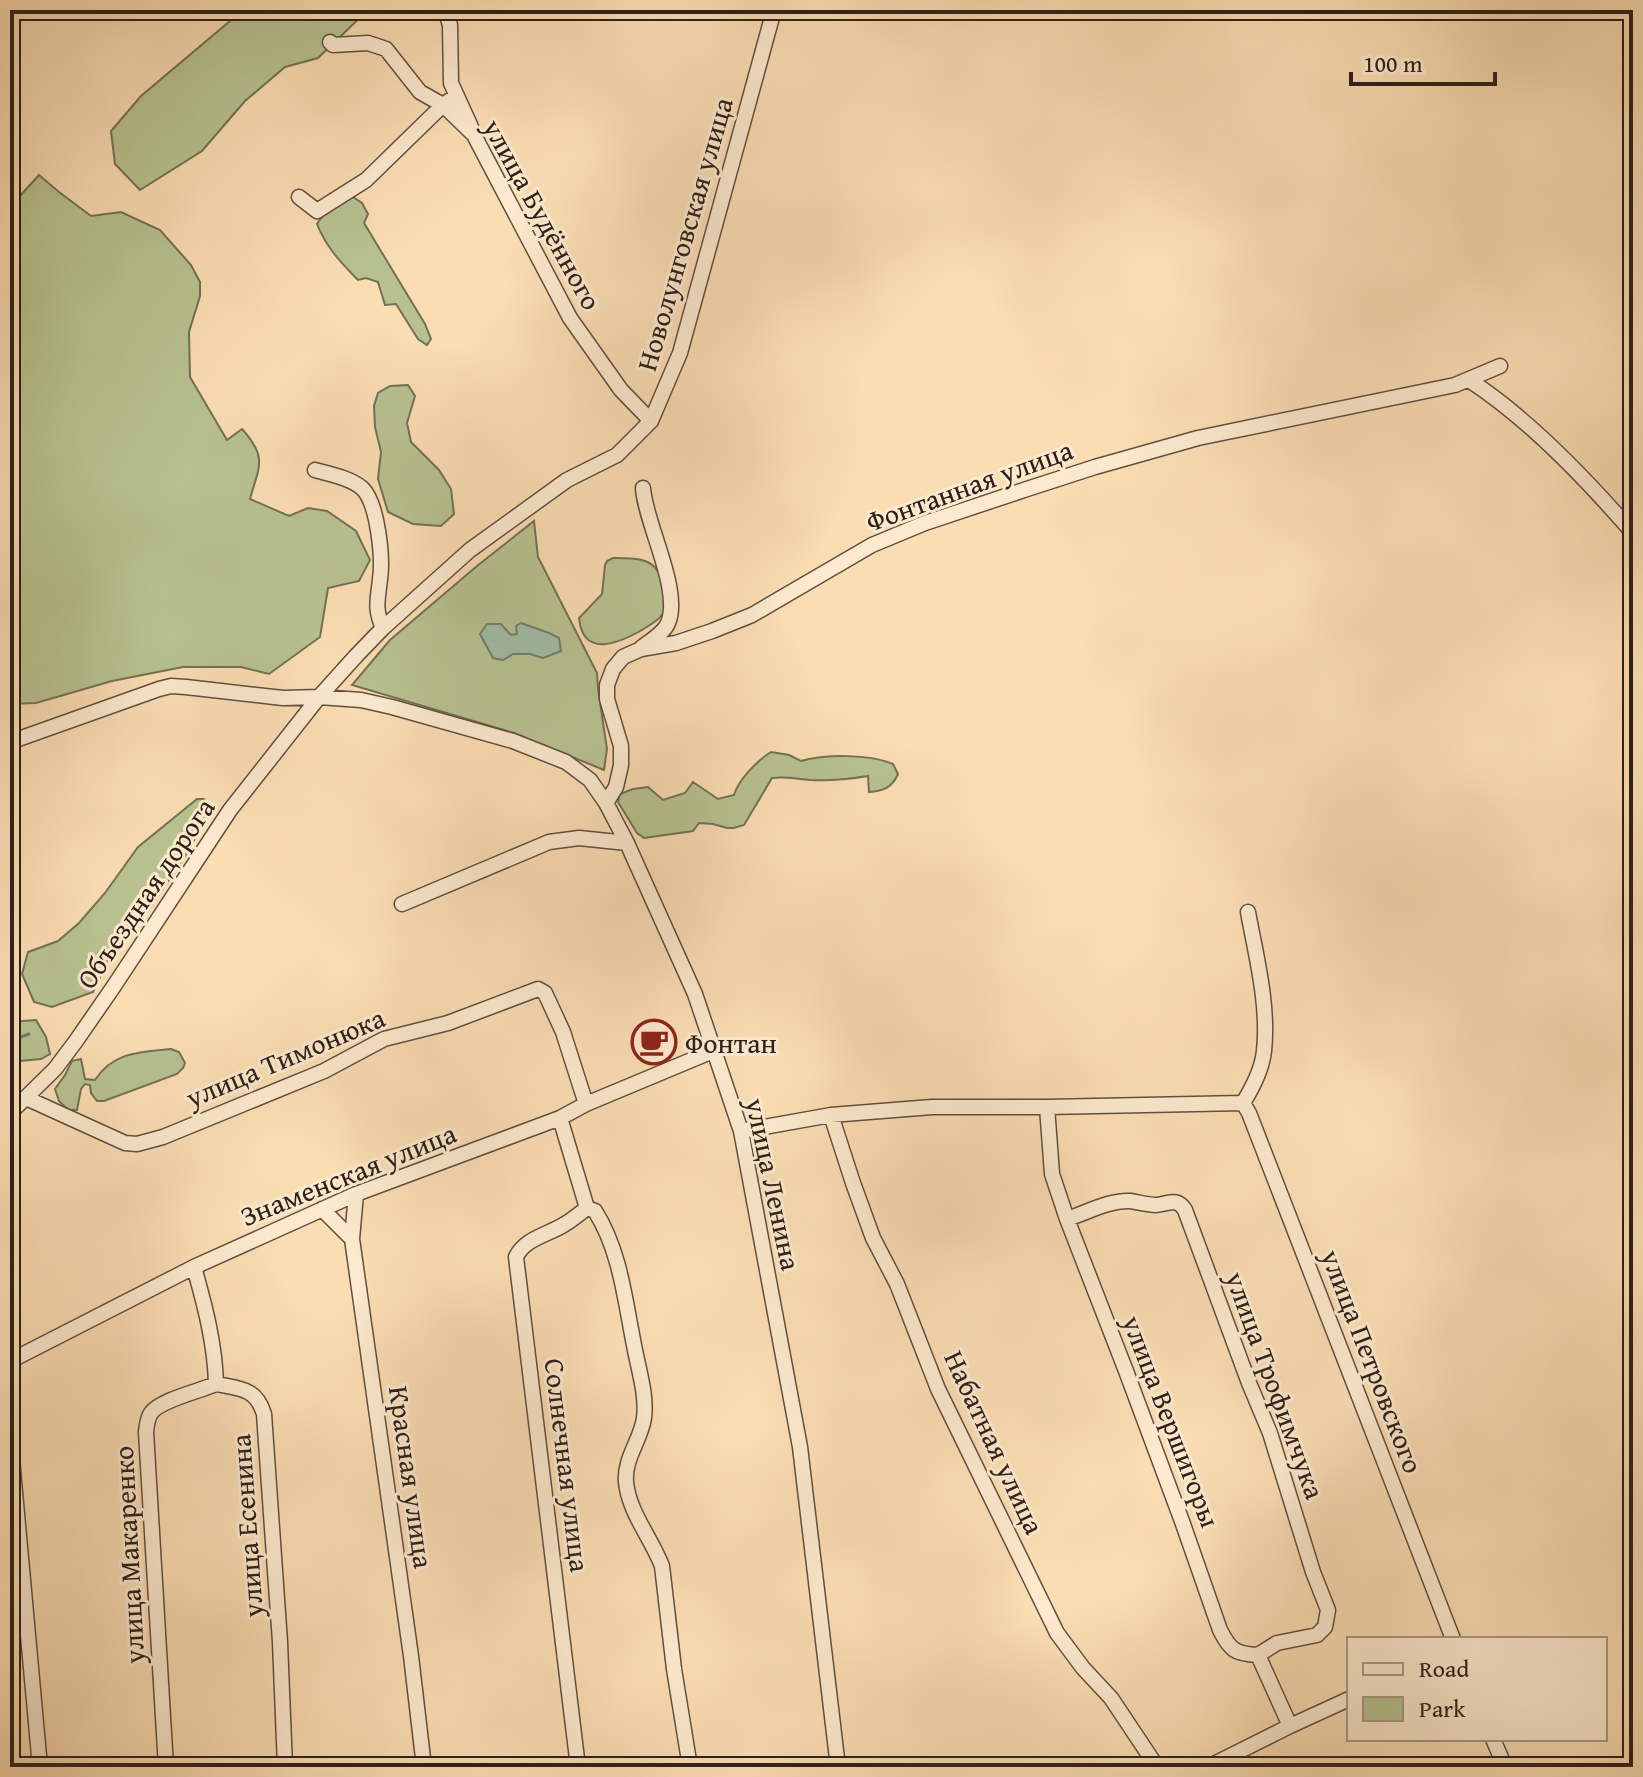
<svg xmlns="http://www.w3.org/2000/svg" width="1643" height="1777" font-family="'Gentium Book Plus',serif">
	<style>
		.green { fill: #b8c291; stroke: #737155; stroke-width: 2 }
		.water { fill: #a0bda7; stroke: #727e6e; stroke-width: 2 }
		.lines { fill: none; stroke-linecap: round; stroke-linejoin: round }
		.stream { stroke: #727e6e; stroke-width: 3 }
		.minor-casing { stroke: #614f40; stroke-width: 17 }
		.minor { stroke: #fce9ce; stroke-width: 14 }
		.labels { text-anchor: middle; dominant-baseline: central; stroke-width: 6; stroke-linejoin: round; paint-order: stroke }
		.street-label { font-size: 28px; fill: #2e2019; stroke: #fce9ce }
		.poi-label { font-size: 28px; fill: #2e2019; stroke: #fce9ce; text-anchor: start }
	</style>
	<rect width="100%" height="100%" fill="#fbddb4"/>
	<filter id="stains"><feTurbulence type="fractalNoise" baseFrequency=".0025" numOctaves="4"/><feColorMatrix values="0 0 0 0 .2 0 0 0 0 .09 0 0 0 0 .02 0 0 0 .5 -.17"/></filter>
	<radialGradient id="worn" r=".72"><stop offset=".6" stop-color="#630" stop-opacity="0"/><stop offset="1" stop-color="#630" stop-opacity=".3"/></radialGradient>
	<!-- green -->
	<path class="green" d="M243,10H368L318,58L285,67L245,101L202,151L140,190L115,164L111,131L141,96Z
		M39,175L59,192L91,216L121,212L160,230L191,265L200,282V296L189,332L190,377L227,440L242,429C268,458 259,466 250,499L289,516L308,508L327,511L356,531L370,560L359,581L328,588L320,637L269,674L241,667H183L112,681L36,703L10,704V207Z
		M353,197L362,203L368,214L364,223L425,324L431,339L427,345L418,339L396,304L385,305L378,282L366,278L358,280C341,263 326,247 317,224C325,211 338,201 353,197Z
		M408,385L415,396L407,423L411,442L439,470L451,489L454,514L441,526L413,524L388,512L378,479L381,452L375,427L374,406L378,393L390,386Z
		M534,521L538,557L597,673L598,689L607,749L604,770L514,733L352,685L390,640L477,566Z
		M613,558C637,558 657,557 663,584C665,595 668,606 662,615C658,621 648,626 642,630C619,643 583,659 579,618L602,594L605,565L607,561Z
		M771,752L789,755L801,761C826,754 870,754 893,764L898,774C892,788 883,791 869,792L868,776C850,779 829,781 810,780C797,779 786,776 772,778L744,825L734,828H727L713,824L699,823L693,831L644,838L637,833L618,802L620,794L633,789L648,787L663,800L685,793L693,782L718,799L734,795C739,779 757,761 771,752Z
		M197,799H204L208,804V816L199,828L191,847L148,911L134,927L117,940L93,992L52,1007L34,1002L22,974L28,952L58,941L79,923L105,893L138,847Z
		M36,1020L46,1037L50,1054L41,1059L10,1062V1022Z
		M171,1049L179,1052L185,1063L183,1068L177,1074L104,1101H97L91,1093L90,1085L85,1084L81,1089L77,1110H68L59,1101L55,1089L65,1075L72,1061L81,1059L85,1079L95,1080C113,1052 140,1052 171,1049Z"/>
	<!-- water -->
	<path class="water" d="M521,623L549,633L559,638L561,651L543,658L530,654H513L503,660L493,658L480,634L487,624H501L511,635L517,634L516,626Z"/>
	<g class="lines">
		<!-- stream -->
		<path class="stream" d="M10,1041L29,1034"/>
		<!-- minor casing -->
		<g class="minor-casing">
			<path id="minor" d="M445,10L450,25L451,83L471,127
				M330,42L333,45L368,43L386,49L420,92L443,105L474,135L570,318L621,390L651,421
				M299,197L317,211L366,180L443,105L456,96
				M1469,380C1528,418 1587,480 1633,533
				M315,470C330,474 350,478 362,488C378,503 383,558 380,579C378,600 374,608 383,628
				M641,648C650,641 664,633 668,623C682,590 645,523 643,488
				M10,742L159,689L171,686L186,687L283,698L319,697L361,700L392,707L513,741L566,762L590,780L606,803L627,843L695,994L741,1131L800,1447L838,1767
				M606,803L616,787L621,765V746L607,699V685L613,669L623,657L641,649L676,643L712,631L752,615L872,545L925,523L1027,489L1095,467L1198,438L1455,385L1500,366
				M402,904L549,842L579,838L627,843
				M26,1098L125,1143L137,1144L163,1137L324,1071L384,1039L448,1023L538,989L545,993L563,1032L586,1104
				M1243,1103C1253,1087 1262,1070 1264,1051C1269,1005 1256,956 1248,912
				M1047,1107L1052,1174L1067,1219L1126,1371L1183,1524L1220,1630C1230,1650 1235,1654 1258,1655L1290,1726
				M10,1113L55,1069L76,1041L114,986L230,810L319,697L356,656L383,628L470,550L567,480L617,455L651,421L680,353L774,10
				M831,1115L853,1183L873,1238L897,1284L938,1389L1057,1633L1083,1668L1111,1698L1157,1767
				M560,1118L587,1208L595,1211C620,1250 625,1300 634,1345C638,1368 647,1394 644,1418C641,1440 624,1458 626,1482C629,1513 651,1537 662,1566L674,1669L690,1767
				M741,1131L831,1115L932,1107H1047L1243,1103L1249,1113L1453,1639
				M356,1194L352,1239L411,1656L424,1767
				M322,1209L352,1239
				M1067,1219C1086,1213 1109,1200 1130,1201C1138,1202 1147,1205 1156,1205C1168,1204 1177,1197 1185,1210L1249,1383L1270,1433L1313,1572L1328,1610L1325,1627L1317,1635L1277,1643L1258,1655
				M194,1267C205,1306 215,1344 216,1384C241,1389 256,1388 264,1414L280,1642L285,1767
				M10,1361L194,1267L356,1194L560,1118L586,1104L713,1051
				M10,1437L40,1767
				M1493,1739L1505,1767
				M166,1767L146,1432C147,1425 147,1419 151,1413C160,1400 200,1391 216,1384
				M578,1767L516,1257C525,1238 548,1235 565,1224C572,1220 579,1214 587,1208
				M1208,1767L1290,1726L1349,1699"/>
		</g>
		<!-- minor -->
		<use href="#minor" class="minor"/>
	</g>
	<!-- icons -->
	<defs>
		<g id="cafe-ring" transform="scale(2.3)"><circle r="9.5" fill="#fce9ce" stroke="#8f2418" stroke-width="1.5"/><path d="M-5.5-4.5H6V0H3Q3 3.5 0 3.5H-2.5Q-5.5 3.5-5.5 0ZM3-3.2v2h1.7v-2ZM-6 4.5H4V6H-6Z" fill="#8f2418"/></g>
	</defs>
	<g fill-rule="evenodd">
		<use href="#cafe-ring" x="654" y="1042"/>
	</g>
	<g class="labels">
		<!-- street labels -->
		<g class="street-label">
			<text transform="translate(543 214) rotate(61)">улица Будённого</text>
			<text transform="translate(684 234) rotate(-74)">Новолунговская улица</text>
			<text transform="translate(969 485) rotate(-20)">Фонтанная улица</text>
			<text transform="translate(145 893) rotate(-56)">Объездная дорога</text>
			<text transform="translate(285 1057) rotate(-23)">улица Тимонюка</text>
			<text transform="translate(348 1174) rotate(-22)">Знаменская улица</text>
			<text transform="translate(774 1184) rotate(78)">улица Ленина</text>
			<text transform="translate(1373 1361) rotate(69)">улица Петровского</text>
			<text transform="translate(1276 1385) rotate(70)">улица Трофимчука</text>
			<text transform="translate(1172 1421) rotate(69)">улица Вершигоры</text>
			<text transform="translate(995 1442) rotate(65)">Набатная улица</text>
			<text transform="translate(568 1465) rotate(83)">Солнечная улица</text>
			<text transform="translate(412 1477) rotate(82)">Красная улица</text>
			<text transform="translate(246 1526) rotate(-94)">улица Есенина</text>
			<text transform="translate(128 1555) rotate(-93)">улица Макаренко</text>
		</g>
		<!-- poi labels -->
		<g class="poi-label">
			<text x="685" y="1042">Фонтан</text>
		</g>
	</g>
	<!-- margin -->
	<rect width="1643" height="1777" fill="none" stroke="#fbddb4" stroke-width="40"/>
	<rect x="12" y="12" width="1619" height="1753" fill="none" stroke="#2e2019" stroke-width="4"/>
	<rect x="20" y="20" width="1603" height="1737" fill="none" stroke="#2e2019" stroke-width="2"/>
	<!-- legend -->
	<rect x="1347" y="1637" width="260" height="104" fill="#fce9ce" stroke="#aa9986" stroke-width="2"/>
	<rect x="1363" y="1663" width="40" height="12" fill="#fce9ce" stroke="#aa9986" stroke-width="2"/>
	<text x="1419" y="1677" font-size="24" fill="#2e2019">Road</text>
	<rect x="1363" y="1697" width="40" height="24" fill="#b8c291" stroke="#aa9986" stroke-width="2"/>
	<text x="1419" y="1717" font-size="24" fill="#2e2019">Park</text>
	<!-- scale -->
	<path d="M1351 72v12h144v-12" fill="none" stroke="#2e2019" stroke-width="4"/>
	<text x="1363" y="72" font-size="24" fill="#2e2019" stroke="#fce9ce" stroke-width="6" paint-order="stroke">100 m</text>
	<rect width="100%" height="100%" filter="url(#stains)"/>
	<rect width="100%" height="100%" fill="url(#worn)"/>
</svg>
